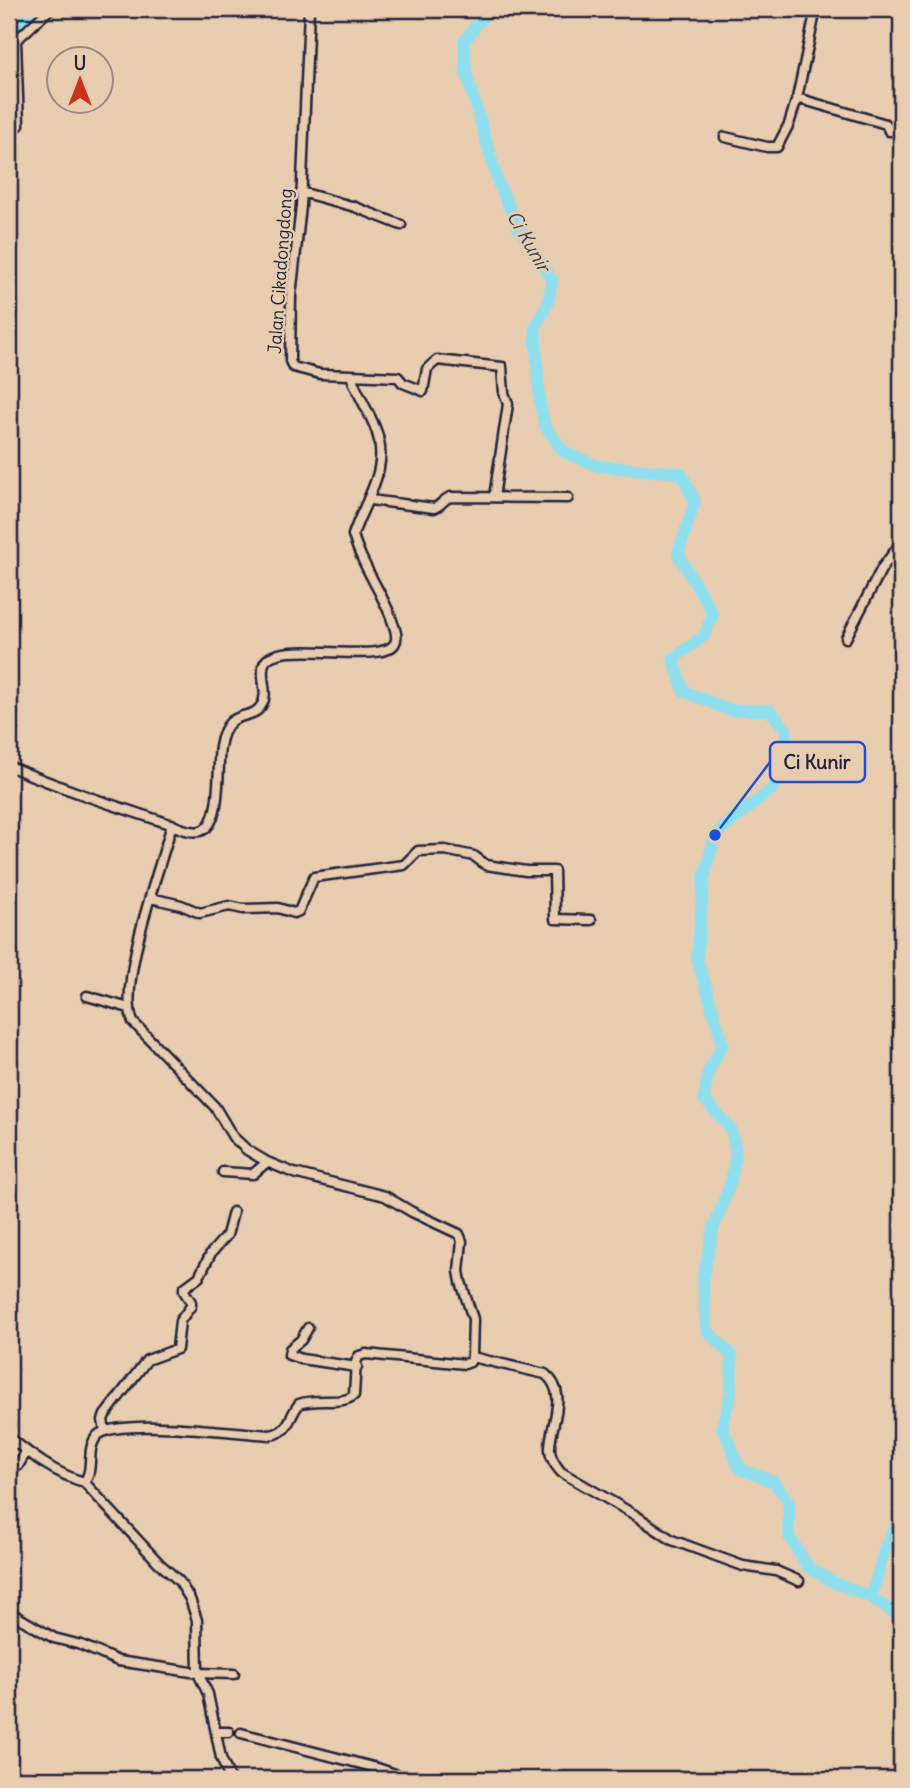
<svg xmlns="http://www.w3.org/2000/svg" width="910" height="1788" font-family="Delius,sans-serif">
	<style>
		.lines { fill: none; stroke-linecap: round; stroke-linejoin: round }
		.river { stroke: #90dfee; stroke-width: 12 }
		.street-casing { stroke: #22223b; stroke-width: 13 }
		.street { stroke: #e9cdb0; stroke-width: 8 }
		.labels { text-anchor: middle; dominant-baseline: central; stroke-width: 5; stroke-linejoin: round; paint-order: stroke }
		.street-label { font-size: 18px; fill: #22223b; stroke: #e9cdb0 }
		.water-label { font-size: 19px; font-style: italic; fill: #323e56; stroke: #e9cdb0 }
		.leader { fill: none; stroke: #1d4ed8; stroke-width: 2.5 }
		.callout-dot { fill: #1d4ed8; stroke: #e9cdb0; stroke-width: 2.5 }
		.callout { fill: #e9cdb0; stroke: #1d4ed8; stroke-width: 2.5 }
		.callout-label { font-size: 19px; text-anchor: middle; font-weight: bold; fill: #22223b }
	</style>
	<rect width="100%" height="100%" fill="#e9cdb0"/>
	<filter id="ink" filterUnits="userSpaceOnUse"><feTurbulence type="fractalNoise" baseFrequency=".0143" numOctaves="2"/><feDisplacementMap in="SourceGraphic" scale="14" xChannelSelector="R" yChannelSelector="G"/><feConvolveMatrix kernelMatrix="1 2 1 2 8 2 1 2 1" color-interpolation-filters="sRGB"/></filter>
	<g filter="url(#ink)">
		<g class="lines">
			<!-- river -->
			<path class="river" d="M489,9L464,41L466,72L498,182L519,229L552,280L548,303L535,328L540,405L545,426L564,452L598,466L681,473L695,501L678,554L713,614L704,636L673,659L684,691L729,710H769L786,729L788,766L772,789L715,835L704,878L697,958L723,1044L708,1072L704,1099L731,1129L736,1152L731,1181L714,1227L703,1277L706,1329L732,1356L731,1393L722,1426L740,1469L774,1482L789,1502V1536L808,1567L835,1583L871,1597L901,1618
				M9,35L36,9
				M871,1597L886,1545L901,1517"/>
			<!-- street casing -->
			<g class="street-casing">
				<path id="street" d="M16,41L19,125
					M9,47L50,9
					M797,98L886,124L889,131H901
					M725,137L767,147H777L789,124L797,98L816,9
					M301,192L355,207L401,225
					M351,375L398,377L403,383L423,391L427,369L437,360L502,367L504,393L508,404L494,497
					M370,500L434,508C441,506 443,499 451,497L568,498
					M846,638L882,568L901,543
					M9,766C60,788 112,805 164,822C175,825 189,834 200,831C223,826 217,764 220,747C227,705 250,723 261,706C270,693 259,677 264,664C275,636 383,667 395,643C399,635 393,625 391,617C380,589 361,564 353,535C365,498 393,468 374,425C367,408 356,392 351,375L320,374L293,367L290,361L291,296L301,206L309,9
					M151,898L181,905L200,913L229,906L243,909L278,908L294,913L299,911L314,877L404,865L418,851L445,850L474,856L486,865L526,871H554L555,919L591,920
					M87,996L129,1008
					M223,1172L253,1174L267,1162
					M308,1328L301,1340L290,1349L289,1355L301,1359L357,1367
					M472,1357L545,1374C569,1393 551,1422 550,1447C549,1457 555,1465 561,1472L635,1515L672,1540L743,1566L776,1571L799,1581
					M105,1431L103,1420L105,1415L147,1360L177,1349L180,1321L191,1306V1302L184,1291V1288L199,1277L211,1253L227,1235L233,1212
					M9,1437C32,1456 56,1474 84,1482
					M9,1467L18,1466L26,1452
					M84,1482C95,1469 85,1450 97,1436C115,1417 239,1433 270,1435C290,1432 288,1418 299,1404C316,1397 343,1406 354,1395L356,1362L359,1356L366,1354L465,1364L470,1362L472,1357L473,1319L461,1282L459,1271L462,1241L459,1234L412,1212L385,1196L294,1173L267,1162L247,1150L233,1137L215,1107L133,1022C117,983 160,869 172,824
					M84,1482L159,1563L179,1581L190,1599L197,1620L198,1673L208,1694L221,1758L230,1779
					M9,1612L54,1638L81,1645L118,1661L198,1673L234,1674
					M218,1732H229
					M241,1733L377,1768L410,1779"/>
			</g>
			<!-- street -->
			<use href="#street" class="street"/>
		</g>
	</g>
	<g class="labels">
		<!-- street labels -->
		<g class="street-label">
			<text transform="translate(280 271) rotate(-86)">Jalan Cikadongdong</text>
		</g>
		<!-- water labels -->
		<g class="water-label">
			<text transform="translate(529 241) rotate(60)">Ci Kunir</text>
		</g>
	</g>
	<!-- callouts -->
	<path class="leader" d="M715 835L770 762"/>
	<circle class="callout-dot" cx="715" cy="835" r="7"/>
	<rect class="callout" x="770" y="742" width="95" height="40" rx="7"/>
	<g class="callout-label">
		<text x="817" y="769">Ci Kunir</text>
	</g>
	<!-- margin -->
	<rect width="910" height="1788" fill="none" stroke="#e9cdb0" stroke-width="35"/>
	<rect x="18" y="18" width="875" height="1753" fill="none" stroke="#22223b" stroke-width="2.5" filter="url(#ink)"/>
	<!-- north arrow -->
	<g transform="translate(80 80)"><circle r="33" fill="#e9cdb0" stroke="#998981" stroke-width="2"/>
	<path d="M0-5L12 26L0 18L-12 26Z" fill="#c8321e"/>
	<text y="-10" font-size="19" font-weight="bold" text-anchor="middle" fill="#22223b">U</text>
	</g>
</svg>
